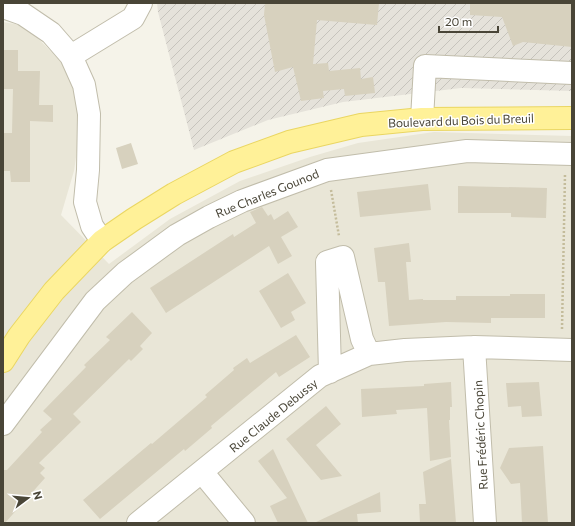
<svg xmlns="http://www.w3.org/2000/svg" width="575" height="526" font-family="Commissioner,sans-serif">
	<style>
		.residential { fill: #e9e6d7 }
		.industrial { fill: url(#industrial-furrows) }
		.building { fill: #d7d1be }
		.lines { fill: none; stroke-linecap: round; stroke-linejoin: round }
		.minor-casing { stroke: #c1bdab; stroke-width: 24 }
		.major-casing { stroke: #ead662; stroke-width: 24 }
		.path { stroke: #c4bc9b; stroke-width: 2.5; stroke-dasharray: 2 2; stroke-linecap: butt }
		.minor { stroke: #fff; stroke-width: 22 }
		.major { stroke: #fff198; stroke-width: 22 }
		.labels { text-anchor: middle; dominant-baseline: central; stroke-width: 3; stroke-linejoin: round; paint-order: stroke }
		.street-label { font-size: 12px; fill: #494537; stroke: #fff }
	</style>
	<defs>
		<pattern id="industrial-furrows" width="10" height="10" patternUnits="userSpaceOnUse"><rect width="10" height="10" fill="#e5e2da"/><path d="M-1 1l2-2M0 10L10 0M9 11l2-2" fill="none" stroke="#c6c3bc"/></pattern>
	</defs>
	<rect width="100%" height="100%" fill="#f5f3e9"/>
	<!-- residential -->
	<path class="residential" d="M3,22L26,26L69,70L81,123L74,171L61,215L109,264L170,219L240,181L310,157L358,143L434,132L572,136V523H3Z"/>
	<!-- industrial -->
	<path class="industrial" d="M157,3H572V91L461,88L343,102L268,120L194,150L158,12Z"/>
	<!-- building -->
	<path class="building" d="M265,3H379L377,25L317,20L313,64L328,63L329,71L360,68L361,79L373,77L375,93L345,96L344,89L323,91L324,98L301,101L293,67L275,72L264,15Z
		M470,3H572V47L523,42L513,46L502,17L470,15Z
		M3,50H18V71H40L39,105H53V122L30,121V182H11L10,171H3V133H12L13,89H3Z
		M131,143L138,164L122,169L116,148Z
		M428,184L431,210L360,217L357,192Z
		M458,186L547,188L546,218L511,217V213H458Z
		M262,207L268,216L271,214L274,220L288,211L298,227L281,237L292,256L278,264L269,246L166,313L150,288L233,234L234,237L256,223L250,212Z
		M409,243L411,262H406L409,300L423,299V300H456V296H510V294H545V318H491V323L446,322L389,326L385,282H378L374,248Z
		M288,273L306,303L291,312L295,320L281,328L259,291Z
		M132,312L152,333L140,346L143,349L131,361L129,359L73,414L81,422L39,463L45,468L40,473L45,478L5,523H3V470H7L42,432L40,430L52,419L43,411L86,367L84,365L110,340L106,337Z
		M296,335L310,357L279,377L276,372L211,426L212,428L185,451L184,449L100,519L83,500L151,443L152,444L207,397L205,395L234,370L233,368L247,358L250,363Z
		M451,382L452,407H450V420H449L451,457L430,461L427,408L396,410L397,414L362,417L361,389L424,386V384Z
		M539,382L542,416L522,417L521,406L508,407L506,383Z
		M326,406L341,424L316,445L342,476L321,480L286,439Z
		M543,446L548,523H522L520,483L511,484L500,468L509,448Z
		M273,449L297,500L308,523H278L270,506L287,498L258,461Z
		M451,459L456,523H420L419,504H426L423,472Z
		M380,492L381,512L357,514L358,523H314Z"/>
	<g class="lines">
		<!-- minor casing -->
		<g class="minor-casing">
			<path id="minor" d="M3,7L23,14L51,33L71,56L84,85L89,114L88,170L85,202L92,226L102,241
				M71,56L133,18L141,3
				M422,119L425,66L572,73
				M474,347L485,523
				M330,372L327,262L343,257L362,339L369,354
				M3,424L95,301L125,273L177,235L209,217L242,201L327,170L467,151L572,154
				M202,472L244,523
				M138,523L320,376L369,354L405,350L474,347L572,350"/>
		</g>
		<!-- major casing -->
		<g class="major-casing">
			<path id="major" d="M3,361L19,336L54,291L102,241L134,219L174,194L234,162L289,142L361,125L422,119L572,118"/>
		</g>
		<!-- path -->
		<path class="path" d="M331,190L339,236
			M562,329L565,174"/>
		<!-- minor -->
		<use href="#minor" class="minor"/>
		<!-- major -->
		<use href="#major" class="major"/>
	</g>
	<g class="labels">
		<!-- street labels -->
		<g class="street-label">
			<text transform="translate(461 120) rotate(-2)">Boulevard du Bois du Breuil</text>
			<text transform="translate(267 193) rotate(-22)">Rue Charles Gounod</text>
			<text transform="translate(273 415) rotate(-39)">Rue Claude Debussy</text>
			<text transform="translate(480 435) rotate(-93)">Rue Frédéric Chopin</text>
		</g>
	</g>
	<!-- border -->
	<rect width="575" height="526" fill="none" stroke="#494537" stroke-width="8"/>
	<!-- north arrow -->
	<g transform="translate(28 498) rotate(74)" stroke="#ffffff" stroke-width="3" paint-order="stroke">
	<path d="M0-3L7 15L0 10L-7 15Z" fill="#494537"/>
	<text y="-6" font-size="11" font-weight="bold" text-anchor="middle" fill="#494537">N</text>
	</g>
	<!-- scale -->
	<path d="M439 26v6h59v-6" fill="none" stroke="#494537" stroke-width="2"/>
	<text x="445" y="26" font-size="12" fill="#494537" stroke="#ffffff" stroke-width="3" paint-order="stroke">20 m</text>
</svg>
